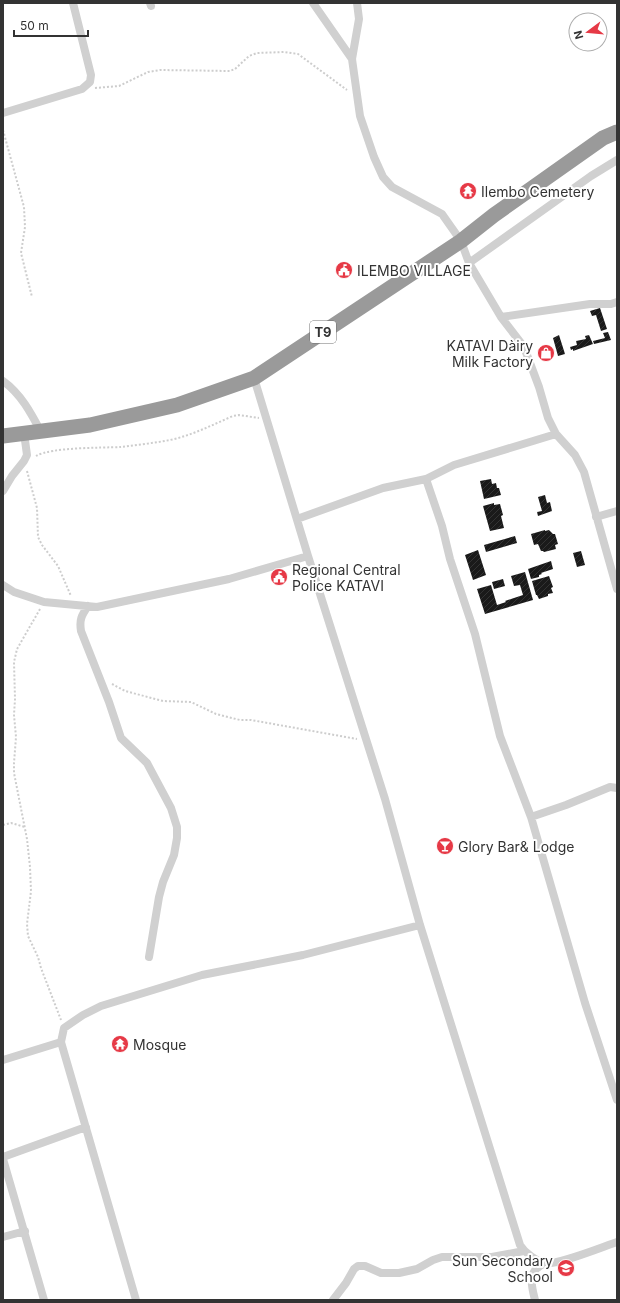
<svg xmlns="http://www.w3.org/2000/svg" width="620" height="1303" font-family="Inter,sans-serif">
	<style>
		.building { fill: url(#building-hatch) }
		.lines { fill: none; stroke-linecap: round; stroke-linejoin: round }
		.path { stroke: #cdcdcd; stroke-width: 2; stroke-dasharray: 2 2; stroke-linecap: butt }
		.street { stroke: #d0d0d0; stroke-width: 8 }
		.highway { stroke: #9a9a9a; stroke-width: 15 }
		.labels { text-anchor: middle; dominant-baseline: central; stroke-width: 4; stroke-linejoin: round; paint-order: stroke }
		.shield { fill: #fff; stroke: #707070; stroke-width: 1 }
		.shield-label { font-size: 13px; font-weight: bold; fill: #333 }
		.poi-label { font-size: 14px; fill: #333; stroke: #fff; text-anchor: start }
	</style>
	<defs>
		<pattern id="building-hatch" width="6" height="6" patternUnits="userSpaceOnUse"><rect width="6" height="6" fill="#1a1a1a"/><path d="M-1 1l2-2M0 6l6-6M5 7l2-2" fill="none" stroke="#333"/></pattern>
	</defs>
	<rect width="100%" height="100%" fill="#fff"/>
	<!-- building -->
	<path class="building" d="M600,308L607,329L601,331L596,315L592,316L590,311Z
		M608,332L611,340L594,344L593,341L605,338L603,333Z
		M559,335L565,354L558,356L553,338Z
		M589,335L593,344L573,351V349L571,350L570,347L577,345L576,341L586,339L585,336Z
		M491,479L492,484L496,483L497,488H499L501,495L484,499L480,481Z
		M545,495L547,503L550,502L552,511L538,516L537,512L542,511L538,497Z
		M494,503V505L500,504L503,515L501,516L504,528L490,531L483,506Z
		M545,530V531L549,530L553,534H555L558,544L555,545L556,549L544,552L543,551H541L538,544L534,545L531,534Z
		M515,536L517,543L486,552L484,545Z
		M478,550L486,575L473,580L465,555Z
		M581,551L585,565L577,567L573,553Z
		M551,561L553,569L541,573L542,574L539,575V577L531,579L528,569Z
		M525,572L533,600L485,614L477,589L491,585L497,605L506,602L505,601L523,595L520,585L514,586L511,576Z
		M549,576L553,587L551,588L553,593L548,594V596L539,599L537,595H536L532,581Z
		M503,579L505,586L494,589L492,582Z"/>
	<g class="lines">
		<!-- path -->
		<path class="path" d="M95,88L119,86L148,72L160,70L230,71L235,69L249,56L257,53L284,52L298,54L347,90
			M3,130L24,207L25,227L21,253L32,297
			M36,456C52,447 100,448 121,447C137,445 154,443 170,440C193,435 212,425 233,416L239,415L259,418
			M27,471L37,508L38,537L42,545L58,566L71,596
			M40,609L17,649L14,662L15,699L14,715L16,737L14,763V773L27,839L30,867L31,891L27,924L28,936L38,957L41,968L61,1020
			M112,684L125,691L163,701L191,702L216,714L240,720H251L357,739
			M3,825L11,823L25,827"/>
		<!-- street -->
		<path class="street" d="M150,3L151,6
			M313,3L352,59
			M357,3L359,19L352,59L360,116L374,157L383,177L392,187L442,214L461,241L469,263L501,317L524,347L539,387L548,418L556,434
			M3,113L82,89L90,82L91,75L73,3
			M469,263L591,176L617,160
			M501,317L590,304H611L617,302
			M254,378L308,556L385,799L420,925L520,1245C525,1253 536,1261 545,1263C558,1265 602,1247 617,1242
			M3,381C21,394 31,413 41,432
			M426,479L442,526L450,559L475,634L500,736L531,817L585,1003L617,1100
			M3,491L12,476L24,461L27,455L24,433
			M596,517L617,511
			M297,519L383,488L426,479L454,465L556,434L575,455L584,472L617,589
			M3,585L14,592L44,602L97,607L229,579L308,556
			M88,606C82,615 79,619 81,631L109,702L121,738L147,763L171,808L177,827V838L174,855L163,882L159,897L149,957
			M531,817L566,805L610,787L617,788
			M3,1060L61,1042
			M3,1157L86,1127
			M3,1159L44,1300
			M3,1237L25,1231
			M136,1300L61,1042L64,1028L83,1015L101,1006L202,975L303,955L420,925
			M333,1300L346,1283L354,1269L358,1266H365L381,1273H399L417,1269L433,1260L442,1257H492L524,1251
			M535,1300C531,1284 527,1271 545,1263"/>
		<!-- highway -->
		<path class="highway" d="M3,436L90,425L177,405L254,378L461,241L494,215L603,138L617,132"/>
	</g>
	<!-- icons -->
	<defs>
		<g id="temple-disc" transform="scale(0.9)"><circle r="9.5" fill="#e63946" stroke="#fff"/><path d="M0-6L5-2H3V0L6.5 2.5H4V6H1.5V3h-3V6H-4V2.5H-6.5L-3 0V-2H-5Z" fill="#fff"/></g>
		<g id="civic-disc" transform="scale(0.9)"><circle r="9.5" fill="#e63946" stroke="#fff"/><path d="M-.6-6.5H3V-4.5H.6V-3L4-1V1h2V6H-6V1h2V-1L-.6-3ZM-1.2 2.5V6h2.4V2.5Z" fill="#fff"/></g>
		<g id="shop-disc" transform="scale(0.9)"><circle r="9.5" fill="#e63946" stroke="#fff"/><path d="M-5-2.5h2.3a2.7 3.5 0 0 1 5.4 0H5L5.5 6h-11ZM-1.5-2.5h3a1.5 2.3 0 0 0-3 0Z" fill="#fff"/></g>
		<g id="bar-disc" transform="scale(0.9)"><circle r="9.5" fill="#e63946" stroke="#fff"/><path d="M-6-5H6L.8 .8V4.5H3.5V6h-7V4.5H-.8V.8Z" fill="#fff"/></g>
		<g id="school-disc" transform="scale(0.9)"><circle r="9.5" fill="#e63946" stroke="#fff"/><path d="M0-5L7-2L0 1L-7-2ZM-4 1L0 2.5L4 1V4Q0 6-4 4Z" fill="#fff"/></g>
	</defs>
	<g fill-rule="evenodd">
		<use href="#temple-disc" x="468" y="191"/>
		<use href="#civic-disc" x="344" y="270"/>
		<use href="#shop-disc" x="546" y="353"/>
		<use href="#civic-disc" x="279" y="577"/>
		<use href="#bar-disc" x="445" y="846"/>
		<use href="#temple-disc" x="120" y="1044"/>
		<use href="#school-disc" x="566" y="1268"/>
	</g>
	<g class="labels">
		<!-- shield labels -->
		<rect class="shield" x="310" y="321" width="26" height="22" rx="3"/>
		<g class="shield-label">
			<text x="323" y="332">T9</text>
		</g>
		<!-- poi labels -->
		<g class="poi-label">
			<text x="481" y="191">Ilembo Cemetery</text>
			<text x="357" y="270">ILEMBO VILLAGE</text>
			<text x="533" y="345" text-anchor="end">KATAVI Dàiry<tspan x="533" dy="16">Milk Factory</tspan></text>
			<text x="292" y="569">Regional Central<tspan x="292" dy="16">Police KATAVI</tspan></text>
			<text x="458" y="846">Glory Bar&amp; Lodge</text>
			<text x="133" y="1044">Mosque</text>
			<text x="553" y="1260" text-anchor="end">Sun Secondary<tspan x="553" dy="16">School</tspan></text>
		</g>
	</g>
	<!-- border -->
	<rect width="620" height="1303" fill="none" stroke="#333333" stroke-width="8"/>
	<!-- north arrow -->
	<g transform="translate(588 32) rotate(254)"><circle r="19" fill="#ffffff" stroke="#adadad"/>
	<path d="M0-3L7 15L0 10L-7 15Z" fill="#e63946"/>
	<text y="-6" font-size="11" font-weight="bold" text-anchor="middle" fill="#333333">N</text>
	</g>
	<!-- scale -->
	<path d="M14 30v6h74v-6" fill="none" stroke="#333333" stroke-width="2"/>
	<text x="20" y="30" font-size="12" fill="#333333" stroke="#ffffff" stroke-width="3" paint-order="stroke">50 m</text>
</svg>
